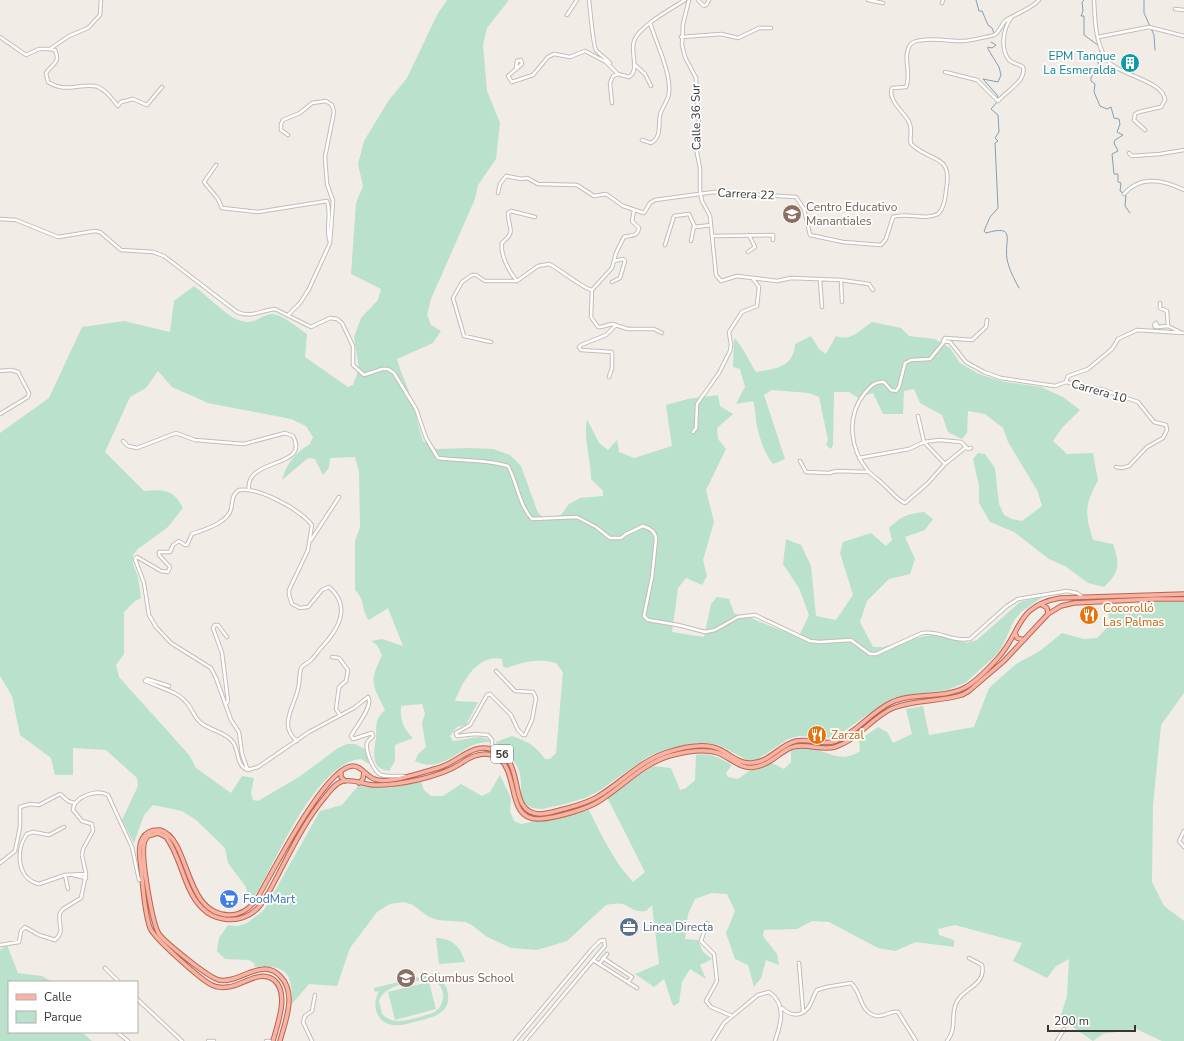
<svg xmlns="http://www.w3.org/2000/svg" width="1184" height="1041" font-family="'Nunito Sans',sans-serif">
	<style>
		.green { fill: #b9e1cb; fill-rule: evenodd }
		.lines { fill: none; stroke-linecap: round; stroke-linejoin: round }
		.stream { stroke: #849fb3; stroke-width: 1 }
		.street-casing { stroke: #c2bdb8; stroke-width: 4.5 }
		.primary-casing { stroke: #b46755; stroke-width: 5.5 }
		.street { stroke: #fff; stroke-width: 2.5 }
		.primary { stroke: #fab3a3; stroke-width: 3.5 }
		.labels { text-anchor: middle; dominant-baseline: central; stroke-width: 3.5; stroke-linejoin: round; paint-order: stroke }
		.shield { fill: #fff; stroke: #747372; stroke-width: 1 }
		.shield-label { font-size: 11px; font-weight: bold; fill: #393735 }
		.culture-label { font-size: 12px; fill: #0d838f; stroke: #fff; text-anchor: end }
		.street-label { font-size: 12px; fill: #393735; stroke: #fff }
		.education-label { font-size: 12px; fill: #785e54; stroke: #fff; text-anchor: start }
		.food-label { font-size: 12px; fill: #c56008; stroke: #fff; text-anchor: start }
		.shop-label { font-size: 12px; fill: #366cbe; stroke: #fff; text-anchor: start }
		.service-label { font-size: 12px; fill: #4e5e75; stroke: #fff; text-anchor: start }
	</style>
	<rect width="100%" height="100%" fill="#f2ece7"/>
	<!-- green -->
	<path class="green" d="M447,0H509L487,28L483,45L487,91L500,123L496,159L478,185L475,199L431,299L427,315L431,325L441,331L433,343L397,359C400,371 406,382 410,395C415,410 418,425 423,441L437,449L468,448L493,449L510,455L521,466L538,513L545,519L561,515L569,504L580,498L603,496V491L591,479C591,459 583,438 587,419L599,443L608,450L617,440L619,452L634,458L672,446L666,405L688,399L718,395L720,406L733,414L717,428L718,439L726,449L706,490L714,522L703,560L707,576L702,585L686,578L678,588L672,632L704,637L711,604L717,597L729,599L734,613L740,616L751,618L780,630L800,634L809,615L799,588L783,564L786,539L801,545L811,566L816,616L836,620L853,595L840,553L843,542L871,533L886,546L892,540L889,528C902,516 907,514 924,512L933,519L925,530L905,537L915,559L910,574L889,579L867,601L860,622L873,647H883L925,636L934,635L967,643L977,640L1020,602L1044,596L1021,612L1014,621L1001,649L993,658L965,683L947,690L896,697L886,702L834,738L799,736L788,739L758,759L752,760H747L719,745L707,743H695L656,753L646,758L599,791L585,798L565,804L542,809L532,808L524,803C521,797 521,791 521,784C521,767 512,756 498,748L496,742L512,736C527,741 536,746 545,759H550L556,753L563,672L556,663C537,658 524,662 506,668L503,666L502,659C478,653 462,682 455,701L478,702L466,725L457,727L450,736L453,741C464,741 483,732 491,742C461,740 446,776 415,761L418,754L426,747L422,724L425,713L422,704L401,706C400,719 403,729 413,738L395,745V761L389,771C370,769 374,752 376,738C377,726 374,720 385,710C372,684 369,683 382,655L377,645L371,641L382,639L403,646L388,608L369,620C361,610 365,599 355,590V541L360,527L359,472L355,457L330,458L329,468L323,475L315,459L308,458L282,480C286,464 296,452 310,444L313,437L306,426L291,419L208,403L172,387L158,371L146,388L130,397L105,452L144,491C163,489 174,489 183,508L168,527L138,549L133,555V564L138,577L141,598L135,601L124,612V654L116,665L119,677L190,756L196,768L231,793L242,776L254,778L251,793L253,800L258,801L299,777L338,748L347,744H355L365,749L369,764L361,759C318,762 279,854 259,889L252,900L249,901L246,887L228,863L225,848L196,820L182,811L153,805L144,815L134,843L122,820L138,786L137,778L106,750L73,748V775H55L51,758L20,735L12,696L0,676V433L49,398L82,327L124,321L170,332L174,301L194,286C205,294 225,314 236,319C254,327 258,316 272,314C280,313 300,329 307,334L305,357L348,387L353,385L359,368L354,337L361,318L378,300L381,289L351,274L356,203L363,186L358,164L364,141L389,100L407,78L437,15Z
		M872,322L901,328L909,336L935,339L950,348L960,363L979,374L1005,382L1041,387L1063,397L1080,410L1062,428L1053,441L1067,454L1093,453L1098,481C1084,505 1085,514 1093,540L1113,544C1120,564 1120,572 1104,587L1088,583L1065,566L1049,559L1014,532L990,522L979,503V486L973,459L978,453L985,454L995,468L999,504L1004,515L1012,519L1022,521L1042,506L1037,490L1008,442L1003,428L985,414L968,411L967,433L962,439L948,432L942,415L920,403L914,389L904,391L903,414H883L873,393L858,398L849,392H834L833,445L831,449L826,445L828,440L819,397L809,393L772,390L764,395L785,459L773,464C764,453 760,439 757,426C755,418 756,410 753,401L736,404L745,387L740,369L733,367L734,338C742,344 749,362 756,372C776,369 794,367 795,344L811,336L819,349L826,354L836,336C851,342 860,330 872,322Z
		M1153,602H1184V693L1161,725L1153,805L1152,882L1164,906L1184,921V1041H1162L1136,1029L1103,1034L1093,1041L1074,1028L1061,1015L1067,996L1069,959L1056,966L1047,978L1013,961L1022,943L955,925L938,929L939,935L954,940V947L916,942L895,951L878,948L829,922L812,921L797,929L764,930L763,936L777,954L779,965L766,960L761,978L754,987L748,965L735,959L726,933L735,911L727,894L711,893L695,899L688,914L685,939L698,940L703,952L712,959L700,965L706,979L690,969L682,982L679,1003L673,1006L664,979L654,987L635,974L659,964L652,905L646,911C634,912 634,909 625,905C619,902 612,904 606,905L567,941L537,950L511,948L487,937L472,925L465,922L438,920L429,917L413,905L404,902L390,904L377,912L350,948L337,986L309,984L291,1005C294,975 287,964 255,967L254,963L249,960L225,959L217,951L219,938L228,925L238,926L247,923L264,910L320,811L342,805L358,786L389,788L421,782L424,790L431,796H443L461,784L482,796L490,792L500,775L511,798L510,811L514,821L521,824L589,810C602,836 613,860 633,882L645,872L607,797L653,766L671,768L680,790L686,788L695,780L696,755C711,752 719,758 732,765L726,773L728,777L738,779L749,771L757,770L772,763L784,769L791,762V750C798,748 806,747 813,749C831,753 842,763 860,751L859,740L878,727L887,732L893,743L912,734L906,709L923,706L929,735L974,727L989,688L1016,664L1040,651L1062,633L1084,639L1097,638L1105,630L1110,621L1107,608Z
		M436,938C452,938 461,947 465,962L439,964Z
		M7,945L18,973L42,976L52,982H9V1032H74L84,1034L92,1041H0V950Z
		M439,972L440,976L436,977C443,981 447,986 448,994C451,1015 429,1018 414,1022C407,1024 400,1026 393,1025C376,1023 371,1004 379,991L375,992L374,988ZM426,979C446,981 449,1003 433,1013C418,1017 394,1028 382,1014L379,1001C385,984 411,983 426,979Z
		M429,982L436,1009L395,1020L388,992Z"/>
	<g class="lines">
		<!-- stream -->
		<path class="stream" d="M976,0L979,11H982L988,25L992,28L994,33L991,35
			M1084,0L1082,2L1083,11L1081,16H1084V35L1099,46
			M1144,0V13L1154,35L1155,50
			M991,42L996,45L992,48L988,47V49L999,67L1001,75L998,82L983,79L997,95L998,99
			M1100,50V55L1096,59L1100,66L1109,72L1115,70
			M1099,64L1101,69L1099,74L1096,71L1091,77V81L1095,84L1094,92L1100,106L1107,109L1111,107L1114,118L1119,119L1120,124L1117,132L1123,135L1115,140L1114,143L1118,151L1112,154L1114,174H1118V182L1121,183L1120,191L1126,195L1125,206L1130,213
			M997,102L991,109L998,115L999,132L995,138L998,141L995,143L998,208L990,217L984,231L986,233C1017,224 1004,240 1007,259C1009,269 1014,279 1019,288"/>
		<!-- street casing -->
		<g class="street-casing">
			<path id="street" d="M589,0C590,7 593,46 596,50C600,55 606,58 610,63
				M689,0L683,24L682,45L685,57L696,78L699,125L696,148L700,168V191L702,201L710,216L716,275L721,281L737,276L777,281L791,278L841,280L869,284L873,290
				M698,0L704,6L706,5L709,0
				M868,0L883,3
				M1094,0C1095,19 1095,40 1105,57C1115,76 1163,79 1165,100L1161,107L1139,112L1135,114L1134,120L1145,130
				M942,3L943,0
				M1175,9L1184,10
				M567,15L577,0
				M0,37L26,55L39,49H50L69,36L88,28L100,15L101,0
				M681,37L721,34L738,38L759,28H771
				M1098,37L1149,27L1184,36
				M50,49L55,50C61,63 52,64 46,73L48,82C66,93 76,84 94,86C104,87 112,99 118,106L121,102L133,99L147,105L162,87
				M634,64L645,74L651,86
				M516,68L517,61L521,60L522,64L508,76L512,82L533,75L548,57L554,54L570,57L585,51L606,62L618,74
				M945,72L977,80L998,101L999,100C1007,91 1027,80 1023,67C1019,64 1013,64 1009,60C1000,49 1003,29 1011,18
				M612,103L610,83L613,76L618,74L629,77C640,70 630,52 634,41C639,26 671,9 685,0
				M642,140L651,143C662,137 658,125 660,115C662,107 669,100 669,92C671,73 656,42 650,23
				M1129,153L1132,156L1160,154L1184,150
				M216,165L204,182L218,199L222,208L258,212L327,201C332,215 325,229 330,242
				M498,193L500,184L506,176L522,179L527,178L538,184L577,185L594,196L606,194L623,206L644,213L650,203L655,200L714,192L796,197L804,209L810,235L843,242L881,245L886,239L893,217C908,212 924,221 938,214C944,208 945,200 946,191C953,153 933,164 911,144C909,137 913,129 909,122C905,113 887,100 892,88L906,87C912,74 902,57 910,45C916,35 953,42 964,41C967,41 992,36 994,35C999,33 1001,25 1005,21C1016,13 1030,10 1039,0
				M1124,194C1140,175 1164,180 1184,190
				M0,219L16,220L58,237L95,231L100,232L121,250L153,252L164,256L237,312C251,318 260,311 275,309L311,327L330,318L337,319L342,323L353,346V365L364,375L382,369H388L394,373L416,409L426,438L438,458C461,461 485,459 508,466C517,482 519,505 532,519L577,517L596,527L610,538H621L626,534L643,526C649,528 656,532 656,539L652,577L644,616L648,620L678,625L705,632L715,630L738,617L755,615L810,641L819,642L851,640L870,654H876L922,633C940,630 950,642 970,639L1007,606L1018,599L1067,591L1077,593L1083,597
				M712,236L773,235V240
				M691,241L694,226
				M665,245L674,216L689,214L695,227L711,225
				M748,252L755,247L749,235
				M820,280L822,307
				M841,280L842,302
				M517,281C509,272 500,254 502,243C517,230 508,230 508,213L511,211L535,217
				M612,282L620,278L625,261L623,259L614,261
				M592,290L591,317L598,327H601L612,324L628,329H654L662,333
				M1160,303V308L1167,311L1168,326
				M288,315L300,303L309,289L330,243L333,201L327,184L325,157L334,112L332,105L326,101L312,103L300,113L283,120L281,124V130L288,135
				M987,320L986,327L972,340L945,338L943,341L950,342L966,362L984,372L1001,378L1055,386L1066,382
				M1158,327H1155L1154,325L1156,323L1158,327L1168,326L1180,332
				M491,342L464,336L453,298L462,282L472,275H476L485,281H517L538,266L549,264C560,269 583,289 592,290L612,268L616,253L624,237C632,235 637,237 639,228L632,221L634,210
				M944,342L930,359L911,360L905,363L899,387L896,391L891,390L884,382C874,381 870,387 864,394C846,417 850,449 868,471C873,476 879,480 884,485C891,491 897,500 905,503L928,483L945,464L966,447
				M0,371L11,370L18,372L29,393L28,397L0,414
				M609,377L612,368V352L581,350L579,347L581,345L606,335L616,325
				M1066,382L1104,390L1138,402L1154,422L1166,425L1167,430L1163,438L1147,447L1129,466L1122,468L1116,467
				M1066,382L1068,376L1088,369L1112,349L1118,339L1137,330L1184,333
				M918,416L924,442L945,464
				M693,432L696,428L697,404L719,373L730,351L731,345L729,332L742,312L757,306L759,287L753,279
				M123,441L128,446L137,448L176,433L195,440L244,444L285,433L293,436C311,469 244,457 249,490
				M859,458L909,449L924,442L939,440L961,442L968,449L971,448
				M800,461L806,472L829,473L837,471L869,472
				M311,540L339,497
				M332,657L339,658L348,670L346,681L339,687L336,709L340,715
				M145,681C158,687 177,691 186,702C192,708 194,717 200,722C210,731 224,731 232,741C240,750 235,764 247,770L258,767L309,732L354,708L368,697C374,705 355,728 351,736L353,739L372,733L373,736C371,739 368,740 367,743C365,751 374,772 381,775C387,777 397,776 404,776
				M145,681L147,679L169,686
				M226,704L228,701L222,653L213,628L215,625H218L227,637
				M492,750V740L488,735L475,734L457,736L456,733L470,725L487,695L490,694L511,715L518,730L523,735H525L532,720L536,698L533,692L515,691L496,671
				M250,770L247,768L242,754L239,732L231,720L216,678L211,668L171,643L156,627L149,615L144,583L135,559L137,557L161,571L168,572L170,567L159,555V552H170L173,545L179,541L185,545H187L192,534C203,530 228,523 231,509C233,502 231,495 239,490C259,487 299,509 312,525L308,550L289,590V595L292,604L300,608L308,607L322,590L329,587C353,607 337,631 321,648C317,652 315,657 311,660C308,663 304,664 301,668C299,675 300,682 298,689C294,707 278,726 297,741
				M64,827L49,835L33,832L27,834C15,850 17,879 39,884L65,875L86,874
				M1184,831L1179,841L1184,847
				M0,863L15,851L20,827V807L30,804L39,805L60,794L68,801L74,803
				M65,875L68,889
				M73,875L86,878
				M707,923L701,941L714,954L717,981L706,1001L711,1007L732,1016
				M0,945L19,942L21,931L25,927L39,935L55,940C66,931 57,924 60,913L63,909L81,898L86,874L82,855L83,849L93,831L92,824L82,821L73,810C74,796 97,789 108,795L132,847L139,880H142
				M603,958L632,977L628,982
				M593,960L637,988
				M799,963L803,1011
				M599,964L607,954
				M105,968L119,982
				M137,999L182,1041
				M782,1008C789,1015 800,1018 808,1008C812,1003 813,996 817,990L827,987L851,983C862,992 859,1013 877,1016C885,1017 891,1010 898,1012L916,1041
				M117,1032L128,1041
				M208,1041H214
				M266,1041H270
				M312,1041L303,1022L305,1016L312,1011L315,995
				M515,1041L592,949L600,941L604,940L605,946L525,1041
				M713,1041L724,1023L758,995L769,992C787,1004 781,1024 775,1041
				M947,1041C957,1028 951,1019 955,1006C960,988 987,987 982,965L969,958
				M1057,1041L1064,1029"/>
		</g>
		<!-- primary casing -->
		<g class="primary-casing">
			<path id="primary" d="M1041,604L1047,608L1048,614
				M1015,632L1017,638L1024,640
				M341,771V777L345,781
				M359,783L363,779L364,772
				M273,1041C277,1025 290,993 274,980C259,969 242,986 228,987C222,988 215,987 210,984C198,977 155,939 150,928C143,907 143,881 140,859C138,843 142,829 160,830C191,839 183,914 229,915C242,915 250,908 257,899C271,875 326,765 353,766C362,766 366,776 374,779C387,785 423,772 438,768C460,762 473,739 498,752C526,765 507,812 539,814C548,814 556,811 564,809C575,806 587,803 597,797C621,783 639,762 665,753C680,748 704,742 719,749C730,754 739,764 751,763C769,763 779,745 796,741C809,738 822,746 836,741C856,733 870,713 890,703C912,692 942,699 964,688C976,682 989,668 998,658C1022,632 1015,606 1060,598L1184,594
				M280,1041C285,1022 297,994 281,977C262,956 240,984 219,980C209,978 166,943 159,934C152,923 141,857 144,844C144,841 146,839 148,836L158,833L166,837C182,858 183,889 202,908C208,914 216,918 224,919C236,921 248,917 257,909C266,900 272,886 278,875C292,848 305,821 325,797C330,791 335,783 343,781C353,779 363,784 373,785C397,786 440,777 460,764C471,756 484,750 497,757C520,771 505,820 539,819C556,818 588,809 601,800C624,785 643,764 669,756C684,752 703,748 718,753C731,758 741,770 755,767C769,765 778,754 790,748C804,742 820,751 835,747C858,740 872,717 893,708C915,699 940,702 962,695L969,691L1004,661L1048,614L1061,606L1074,603L1154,599H1184"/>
		</g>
		<!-- street -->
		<use href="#street" class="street"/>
		<!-- primary -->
		<use href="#primary" class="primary"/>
	</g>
	<!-- icons -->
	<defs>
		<g id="building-disc" transform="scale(1)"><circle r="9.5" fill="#0f9aa8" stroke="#fff"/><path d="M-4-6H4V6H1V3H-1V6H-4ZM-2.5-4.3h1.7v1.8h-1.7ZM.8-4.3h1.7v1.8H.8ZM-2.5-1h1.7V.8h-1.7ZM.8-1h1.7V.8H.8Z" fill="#fff"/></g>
		<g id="school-disc" transform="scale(1)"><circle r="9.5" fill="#8d6e63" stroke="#fff"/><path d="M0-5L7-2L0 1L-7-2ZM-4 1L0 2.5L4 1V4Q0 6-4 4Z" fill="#fff"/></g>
		<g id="restaurant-disc" transform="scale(1)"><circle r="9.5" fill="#e8710a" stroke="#fff"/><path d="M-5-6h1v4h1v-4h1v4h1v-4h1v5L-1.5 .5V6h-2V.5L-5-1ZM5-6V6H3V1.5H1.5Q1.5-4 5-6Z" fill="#fff"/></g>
		<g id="supermarket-disc" transform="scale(1)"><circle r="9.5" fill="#3f7fe0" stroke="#fff"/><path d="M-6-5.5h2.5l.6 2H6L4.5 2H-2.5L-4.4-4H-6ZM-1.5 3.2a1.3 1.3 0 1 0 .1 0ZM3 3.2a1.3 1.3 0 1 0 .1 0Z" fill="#fff"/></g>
		<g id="office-disc" transform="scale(1)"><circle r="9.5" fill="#5c6f8a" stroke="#fff"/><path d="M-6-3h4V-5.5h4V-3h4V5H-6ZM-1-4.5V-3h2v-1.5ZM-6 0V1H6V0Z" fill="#fff"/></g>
	</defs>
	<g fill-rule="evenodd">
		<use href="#building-disc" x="1130" y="63"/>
		<use href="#school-disc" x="792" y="214"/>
		<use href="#restaurant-disc" x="1089" y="615"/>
		<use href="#restaurant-disc" x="817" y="735"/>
		<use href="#supermarket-disc" x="229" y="899"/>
		<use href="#office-disc" x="629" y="927"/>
		<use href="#school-disc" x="406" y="978"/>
	</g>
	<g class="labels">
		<!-- shield labels -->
		<rect class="shield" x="491" y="745" width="22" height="18" rx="3"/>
		<g class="shield-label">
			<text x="502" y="754">56</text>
		</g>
		<!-- culture labels -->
		<g class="culture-label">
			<text x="1116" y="56">EPM Tanque<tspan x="1116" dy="14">La Esmeralda</tspan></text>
		</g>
		<!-- street labels -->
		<g class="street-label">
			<text transform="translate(696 117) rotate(-91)">Calle 36 Sur</text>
			<text transform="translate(746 194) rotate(3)">Carrera 22</text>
			<text transform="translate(1099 391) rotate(16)">Carrera 10</text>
		</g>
		<!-- education labels -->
		<g class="education-label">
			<text x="806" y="207">Centro Educativo<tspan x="806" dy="14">Manantiales</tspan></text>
			<text x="420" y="978">Columbus School</text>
		</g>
		<!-- food labels -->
		<g class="food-label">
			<text x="1103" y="608">Cocorolló<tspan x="1103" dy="14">Las Palmas</tspan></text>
			<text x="831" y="735">Zarzal</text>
		</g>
		<!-- shop labels -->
		<g class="shop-label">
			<text x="243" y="899">FoodMart</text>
		</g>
		<!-- service labels -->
		<g class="service-label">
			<text x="643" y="927">Linea Directa</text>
		</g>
	</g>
	<!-- legend -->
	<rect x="8" y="981" width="130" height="52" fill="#ffffff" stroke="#b0afae"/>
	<rect x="16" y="994" width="20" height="6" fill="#fab3a3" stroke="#b0afae"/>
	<text x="44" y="1001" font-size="12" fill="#393735">Calle</text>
	<rect x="16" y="1011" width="20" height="12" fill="#b9e1cb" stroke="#b0afae"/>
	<text x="44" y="1021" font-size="12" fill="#393735">Parque</text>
	<!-- scale -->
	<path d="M1048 1025v6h87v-6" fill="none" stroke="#393735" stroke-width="2"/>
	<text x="1054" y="1025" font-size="12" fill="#393735" stroke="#ffffff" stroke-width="3" paint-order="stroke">200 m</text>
</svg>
